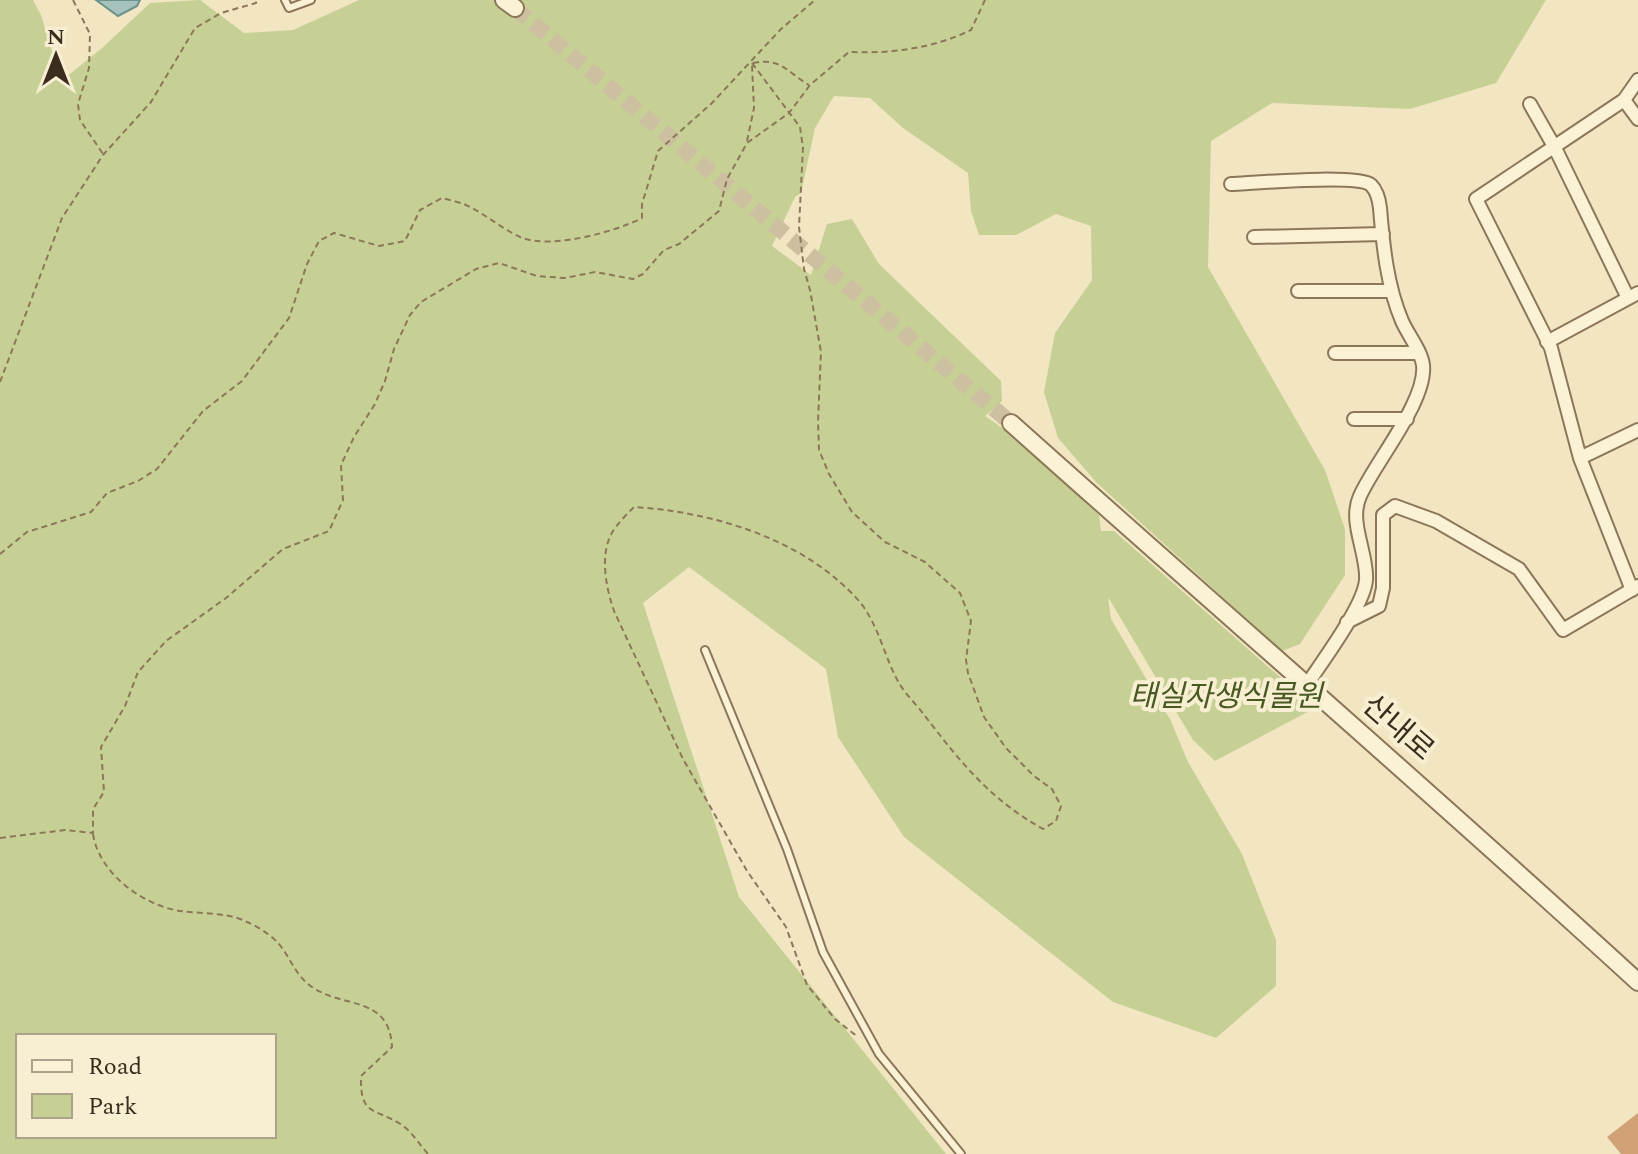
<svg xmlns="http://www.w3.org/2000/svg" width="1638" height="1154" font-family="Spectral,'Noto Sans KR',serif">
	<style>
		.green { fill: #c6d095; fill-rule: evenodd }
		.water { fill: #a5c3bc; stroke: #6b928b; stroke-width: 2 }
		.building { fill: #d1a176 }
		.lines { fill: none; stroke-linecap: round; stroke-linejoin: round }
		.tertiary-tunnel { stroke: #cdc0a1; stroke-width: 16; stroke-dasharray: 16 8; stroke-linecap: butt }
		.service-casing { stroke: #8c7758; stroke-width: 10 }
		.minor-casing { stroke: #8c7758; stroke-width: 16 }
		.tertiary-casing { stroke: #8c7758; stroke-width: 20 }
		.path { stroke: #8c7758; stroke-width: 2; stroke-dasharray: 6 4; stroke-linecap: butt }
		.service { stroke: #fbf2d6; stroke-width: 6 }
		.minor { stroke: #fbf2d6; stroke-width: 12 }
		.tertiary { stroke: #fbf2d6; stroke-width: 16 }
		.labels { text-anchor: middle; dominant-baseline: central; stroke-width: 8; stroke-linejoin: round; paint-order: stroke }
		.park-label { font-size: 30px; font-style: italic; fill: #485922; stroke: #f8efd3 }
		.street-label { font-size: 30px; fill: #3b2d1d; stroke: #f8efd3 }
	</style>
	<rect width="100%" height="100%" fill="#f1e5c2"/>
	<!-- green -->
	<path class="green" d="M0,0H33L41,15L61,81L101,49L150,3L200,0L244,33L293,30L359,0H1546L1496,83L1410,109L1272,103L1211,141L1208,267L1325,470L1345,529V575L1300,644L1282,651L1097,483L1058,438L1044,392L1055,333L1092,280L1091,226L1056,214L1016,235H979L971,211L968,173L903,128L870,98L834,96L815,128L801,193L795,197L772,246L811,275L827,224L852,219L879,264L1001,381L1002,401L985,416L1014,436L1099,515L1101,531H1114L1315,708L1215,761L1193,740L1108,597L1111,619L1171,721L1188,762L1242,854L1276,940V986L1216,1038L1113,1002L904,837L838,737L826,669L689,567L643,603L739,897L946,1154H0ZM18,1036H274V1136H18Z"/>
	<!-- water -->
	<path class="water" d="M96,0H140L137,6L118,16Z"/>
	<!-- building -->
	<path class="building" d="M1638,1113V1154H1621L1607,1137Z"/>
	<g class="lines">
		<!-- tertiary-tunnel -->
		<path class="tertiary-tunnel" d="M515,8L1011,423"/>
		<!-- service casing -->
		<g class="service-casing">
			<path id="service" d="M285,0L289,8L311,0
				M705,650L787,849L823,952L879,1054L961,1154"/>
		</g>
		<!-- minor casing -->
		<g class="minor-casing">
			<path id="minor" d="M1624,100L1638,119
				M1530,104L1555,148L1628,298
				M1231,184C1254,183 1358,174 1371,185C1377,191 1379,199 1380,208C1383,245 1387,286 1402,321C1408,335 1421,350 1423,365C1427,401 1375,462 1360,496C1348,522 1368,554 1366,580C1364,606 1321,663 1306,686
				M1254,237L1383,234
				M1298,291H1392
				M1547,342L1638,293
				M1335,353H1418
				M1354,419H1407
				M1580,458L1638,430
				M1632,590L1580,458L1551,348L1476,199L1624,100L1638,80
				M1347,622L1379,606L1383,588V515L1395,506L1436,521L1519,569L1563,630L1638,586"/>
		</g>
		<!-- tertiary casing -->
		<g class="tertiary-casing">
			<path id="tertiary" d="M504,0L515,8
				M1011,423C1220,610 1432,793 1638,982"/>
		</g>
		<!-- path -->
		<path class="path" d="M73,0L90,34L89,68L78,104L80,120L103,154
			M752,63L800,127L803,148L799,227L804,269L810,290L821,352L818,422L819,450L829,474L852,512L885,542L925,562L960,593L971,621L966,660L968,673L984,717L1006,748L1034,776L1052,789L1061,806L1056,821L1043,829C991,800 961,763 925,716C917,705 906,695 899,683C884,657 879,625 859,601C804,539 714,512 634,507C627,514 619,522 613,531C599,553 606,588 614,611L683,759L747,871L786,927L807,985L835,1019L858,1037
			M753,63C781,57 788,73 809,85
			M747,141L754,108L752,65
			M0,382L62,218L103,155L151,102L195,28L221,13L256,3L257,0
			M0,554L27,532L91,512L107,493L138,481L157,469L203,411L242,381L289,318L307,264L319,241L334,233L379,246L405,241L420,210L442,198C450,200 459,202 466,205C485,214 501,228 520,237C549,250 615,232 642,218V204L658,151L712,103L781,29L815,0
			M93,834C99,873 142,905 180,911C201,914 228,912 247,922C257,926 271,935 278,943C289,955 294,972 307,983C339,1011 389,992 392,1047L361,1076C360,1117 374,1107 402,1125C412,1132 420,1145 428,1154
			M0,838L65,830L93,833V809L104,792L101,747L125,706L138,672L166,641L226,598L283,549L329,531L343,500L341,465L354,437L375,404L385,381L394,349L410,315L421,302L476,269L499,263L537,276L565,278L595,272L633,279L643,274L664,250L679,244L719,211L727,179L747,143L789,113L810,85L849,52C891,54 934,48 971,30L985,0"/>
		<!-- service -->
		<use href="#service" class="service"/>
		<!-- minor -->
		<use href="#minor" class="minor"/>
		<!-- tertiary -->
		<use href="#tertiary" class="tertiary"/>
	</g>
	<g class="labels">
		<!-- park labels -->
		<g class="park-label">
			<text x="1226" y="697">태실자생식물원</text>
		</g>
		<!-- street labels -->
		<g class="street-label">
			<text transform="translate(1398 728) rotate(41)">산내로</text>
		</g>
	</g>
	<!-- legend -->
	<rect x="16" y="1034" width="260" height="104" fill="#f8efd3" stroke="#aca18a" stroke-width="2"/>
	<rect x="32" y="1060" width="40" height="12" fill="#fbf2d6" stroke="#aca18a" stroke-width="2"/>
	<text x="88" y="1074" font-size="24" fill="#3b2d1d">Road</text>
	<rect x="32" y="1094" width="40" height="24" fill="#c6d095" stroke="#aca18a" stroke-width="2"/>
	<text x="88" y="1114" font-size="24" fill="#3b2d1d">Park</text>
	<!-- north arrow -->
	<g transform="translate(56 56)" stroke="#f8efd3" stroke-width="6" paint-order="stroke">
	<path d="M0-6L14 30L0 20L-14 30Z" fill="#3b2d1d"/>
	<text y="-12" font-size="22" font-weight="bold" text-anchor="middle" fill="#3b2d1d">N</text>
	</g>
</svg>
